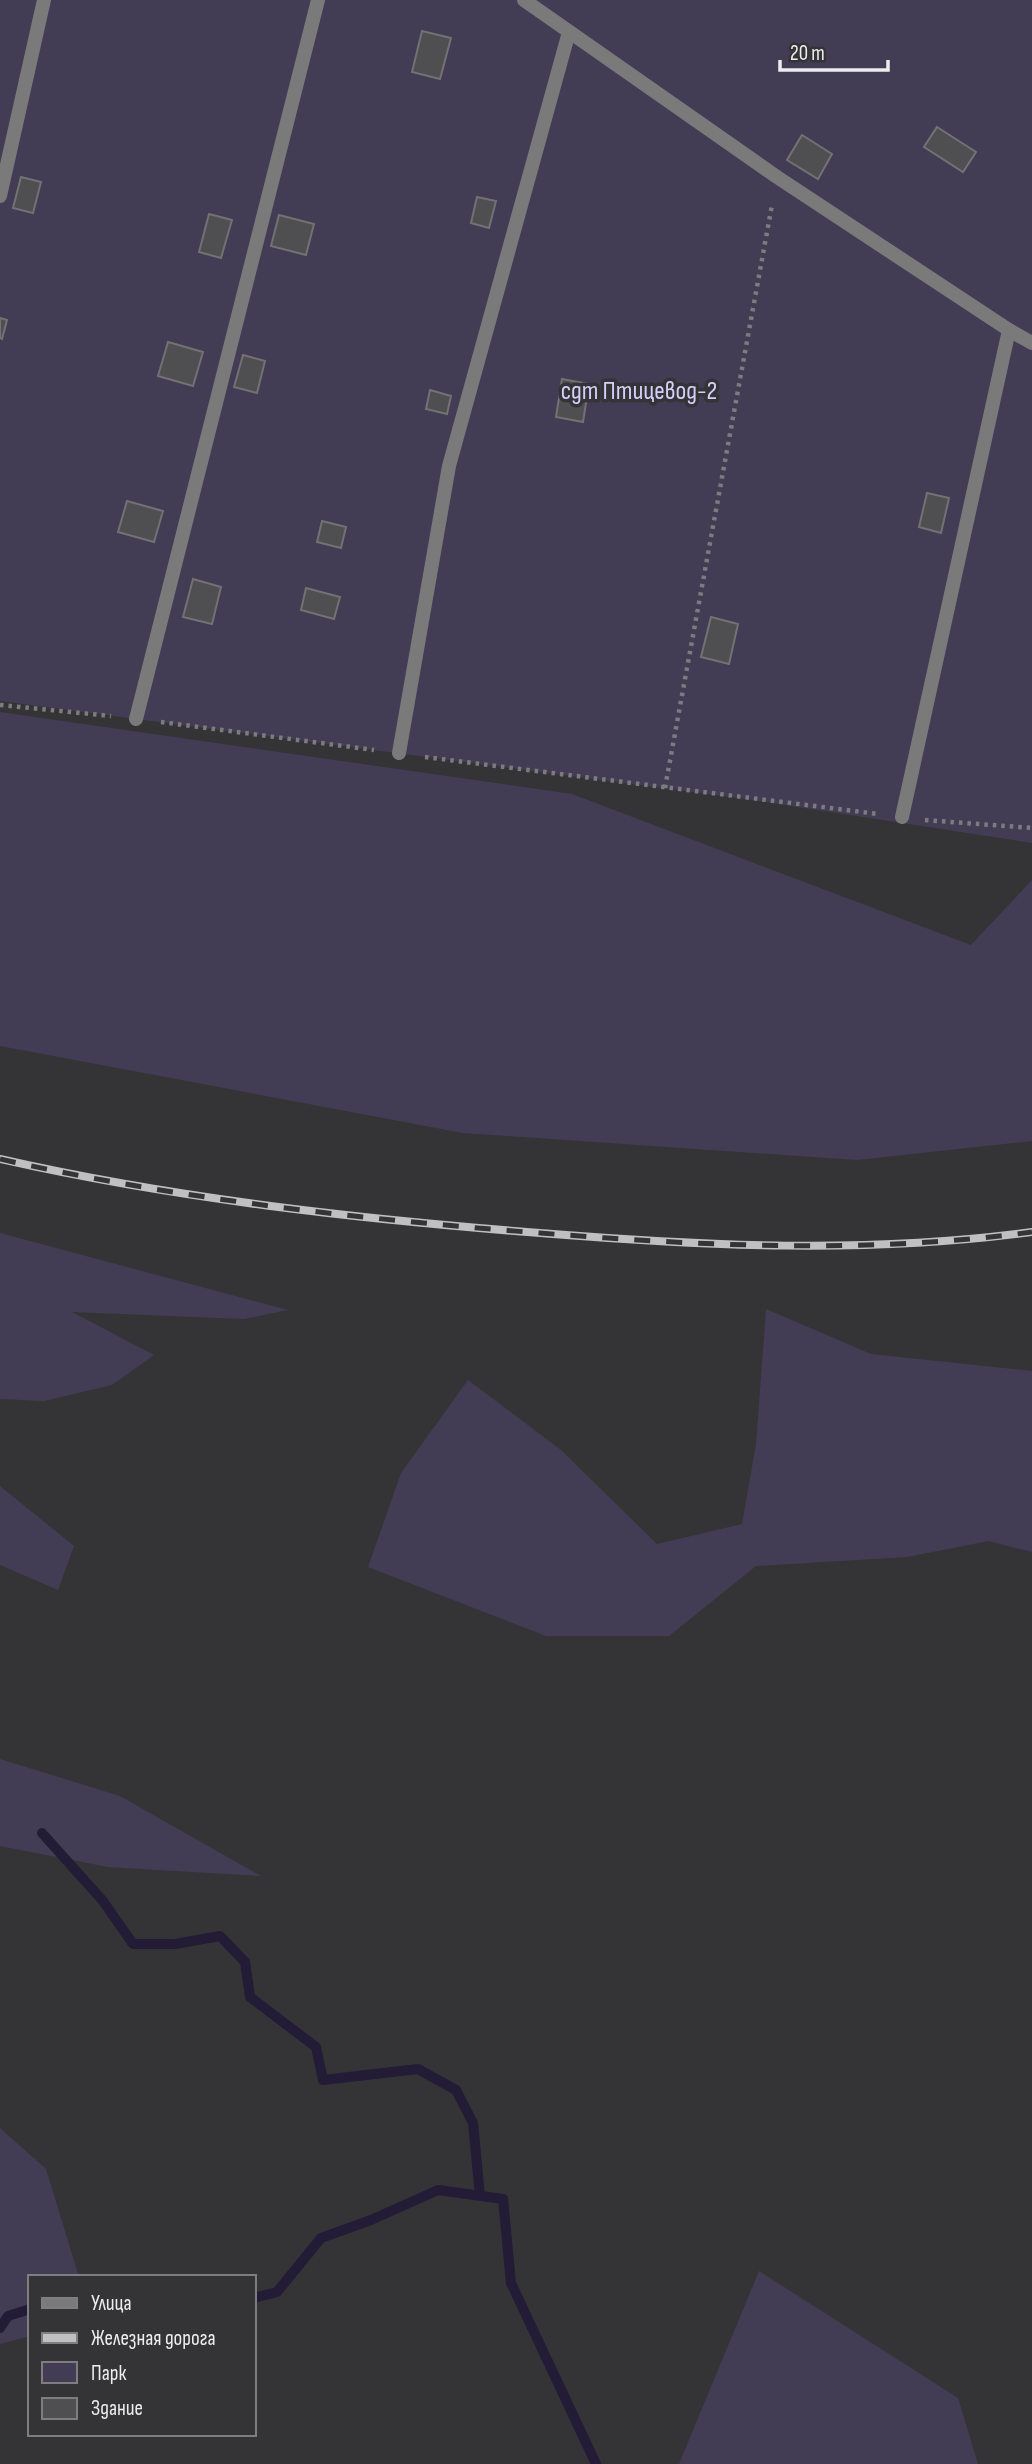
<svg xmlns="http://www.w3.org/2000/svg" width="1032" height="2464" font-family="'Sofia Sans Condensed',sans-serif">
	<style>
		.green { fill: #423d54 }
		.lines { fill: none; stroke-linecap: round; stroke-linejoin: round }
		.stream { stroke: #221c37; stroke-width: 10 }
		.building { fill: #4f4e51; stroke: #727174; stroke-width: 2 }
		.path { stroke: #7c7c7e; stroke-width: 4.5; stroke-dasharray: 3.5 5; stroke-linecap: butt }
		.service { stroke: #7a7a7b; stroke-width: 14 }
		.minor { stroke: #7a7a7b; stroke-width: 14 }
		.rail-casing { stroke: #c0bfc1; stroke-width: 8 }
		.rail { stroke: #343436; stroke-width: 5; stroke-dasharray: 16; stroke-linecap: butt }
		.labels { text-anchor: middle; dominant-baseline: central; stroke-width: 7; stroke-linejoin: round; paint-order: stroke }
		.park-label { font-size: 26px; fill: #d6cdfc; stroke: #343436 }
	</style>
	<rect width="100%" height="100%" fill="#343436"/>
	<!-- green -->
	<path class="green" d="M0,0H1032V843L746,799L0,701Z
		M0,712L572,794L971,945L1032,880V1141L857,1160L463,1133L0,1046Z
		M0,1233L288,1310L244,1319L72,1312L154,1355L112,1385L44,1401L0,1399Z
		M766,1309L871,1354L1032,1371V1552L989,1541L907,1557L756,1566L669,1636H546L368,1567L401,1473L468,1380L561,1450L657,1544L742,1524L756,1444Z
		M0,1486L74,1546L58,1590L0,1565Z
		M0,1759L120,1796L261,1876L108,1867L0,1846Z
		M0,2128L46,2169L79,2277H30V2336L0,2344Z
		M759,2271L958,2398L978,2464H679Z"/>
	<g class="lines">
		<!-- stream -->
		<path class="stream" d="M42,1833L103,1901L133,1944H175L220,1936L245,1962L250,1997L316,2047L323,2080L418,2069L456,2090L473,2123L480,2196
			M254,2298L277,2292L321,2238L371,2220L438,2190L503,2199L511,2283L596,2464
			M0,2328L8,2316L30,2309"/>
	</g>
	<!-- building -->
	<path class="building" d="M422,31L451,38L440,79L412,72Z
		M937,127L976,152L963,172L924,147Z
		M802,135L832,154L818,179L787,160Z
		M21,177L41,182L33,213L13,208Z
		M477,197L496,201L489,228L471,223Z
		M209,214L232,220L221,258L199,252Z
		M279,215L314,224L306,255L271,246Z
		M0,318L7,320L2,339L0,338Z
		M168,342L203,352L193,386L158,376Z
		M243,355L265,361L257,393L234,387Z
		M562,379L589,384L583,422L556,417Z
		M430,390L451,396L447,414L426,409Z
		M927,493L949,498L941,533L919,527Z
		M127,501L163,511L154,542L118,532Z
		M322,521L346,527L341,548L317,542Z
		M193,579L221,587L212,624L183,617Z
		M306,588L340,597L334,619L301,610Z
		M711,617L738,624L729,664L701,657Z"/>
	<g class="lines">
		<!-- path -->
		<path class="path" d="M0,705L111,716
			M161,722L374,750
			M425,757L878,814
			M665,788L772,205
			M925,820L1032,828"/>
		<!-- service -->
		<path class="service" d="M0,196L44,0
			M136,719L318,0
			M399,753L449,466L569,32
			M902,817L1009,330"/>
		<!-- minor -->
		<path class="minor" d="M524,0L777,177L1009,330L1032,343"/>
		<!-- rail casing -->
		<g class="rail-casing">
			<path id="rail" d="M0,1159C177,1199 359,1219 540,1233C704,1246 869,1254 1032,1232"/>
		</g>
		<!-- rail -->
		<use href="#rail" class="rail"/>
	</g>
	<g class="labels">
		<!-- park labels -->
		<g class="park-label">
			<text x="639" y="391">сдт Птицевод-2</text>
		</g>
	</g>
	<!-- legend -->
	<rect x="28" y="2275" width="228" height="161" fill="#343436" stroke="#7e7e80" stroke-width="2"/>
	<rect x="42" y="2298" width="35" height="10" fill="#7a7a7b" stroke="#7e7e80" stroke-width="2"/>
	<text x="91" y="2310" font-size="21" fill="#edecee">Улица</text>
	<rect x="42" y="2333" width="35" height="10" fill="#c0bfc1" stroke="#7e7e80" stroke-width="2"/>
	<text x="91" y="2345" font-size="21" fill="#edecee">Железная дорога</text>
	<rect x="42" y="2362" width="35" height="21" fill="#423d54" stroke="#7e7e80" stroke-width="2"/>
	<text x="91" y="2380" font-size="21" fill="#edecee">Парк</text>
	<rect x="42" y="2398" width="35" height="21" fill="#4f4e51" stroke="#7e7e80" stroke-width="2"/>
	<text x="91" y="2415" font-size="21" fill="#edecee">Здание</text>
	<!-- scale -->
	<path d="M780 60v10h108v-10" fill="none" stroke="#edecee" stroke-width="3.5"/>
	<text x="790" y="60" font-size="21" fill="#edecee" stroke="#343436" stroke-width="5" paint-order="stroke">20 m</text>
</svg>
